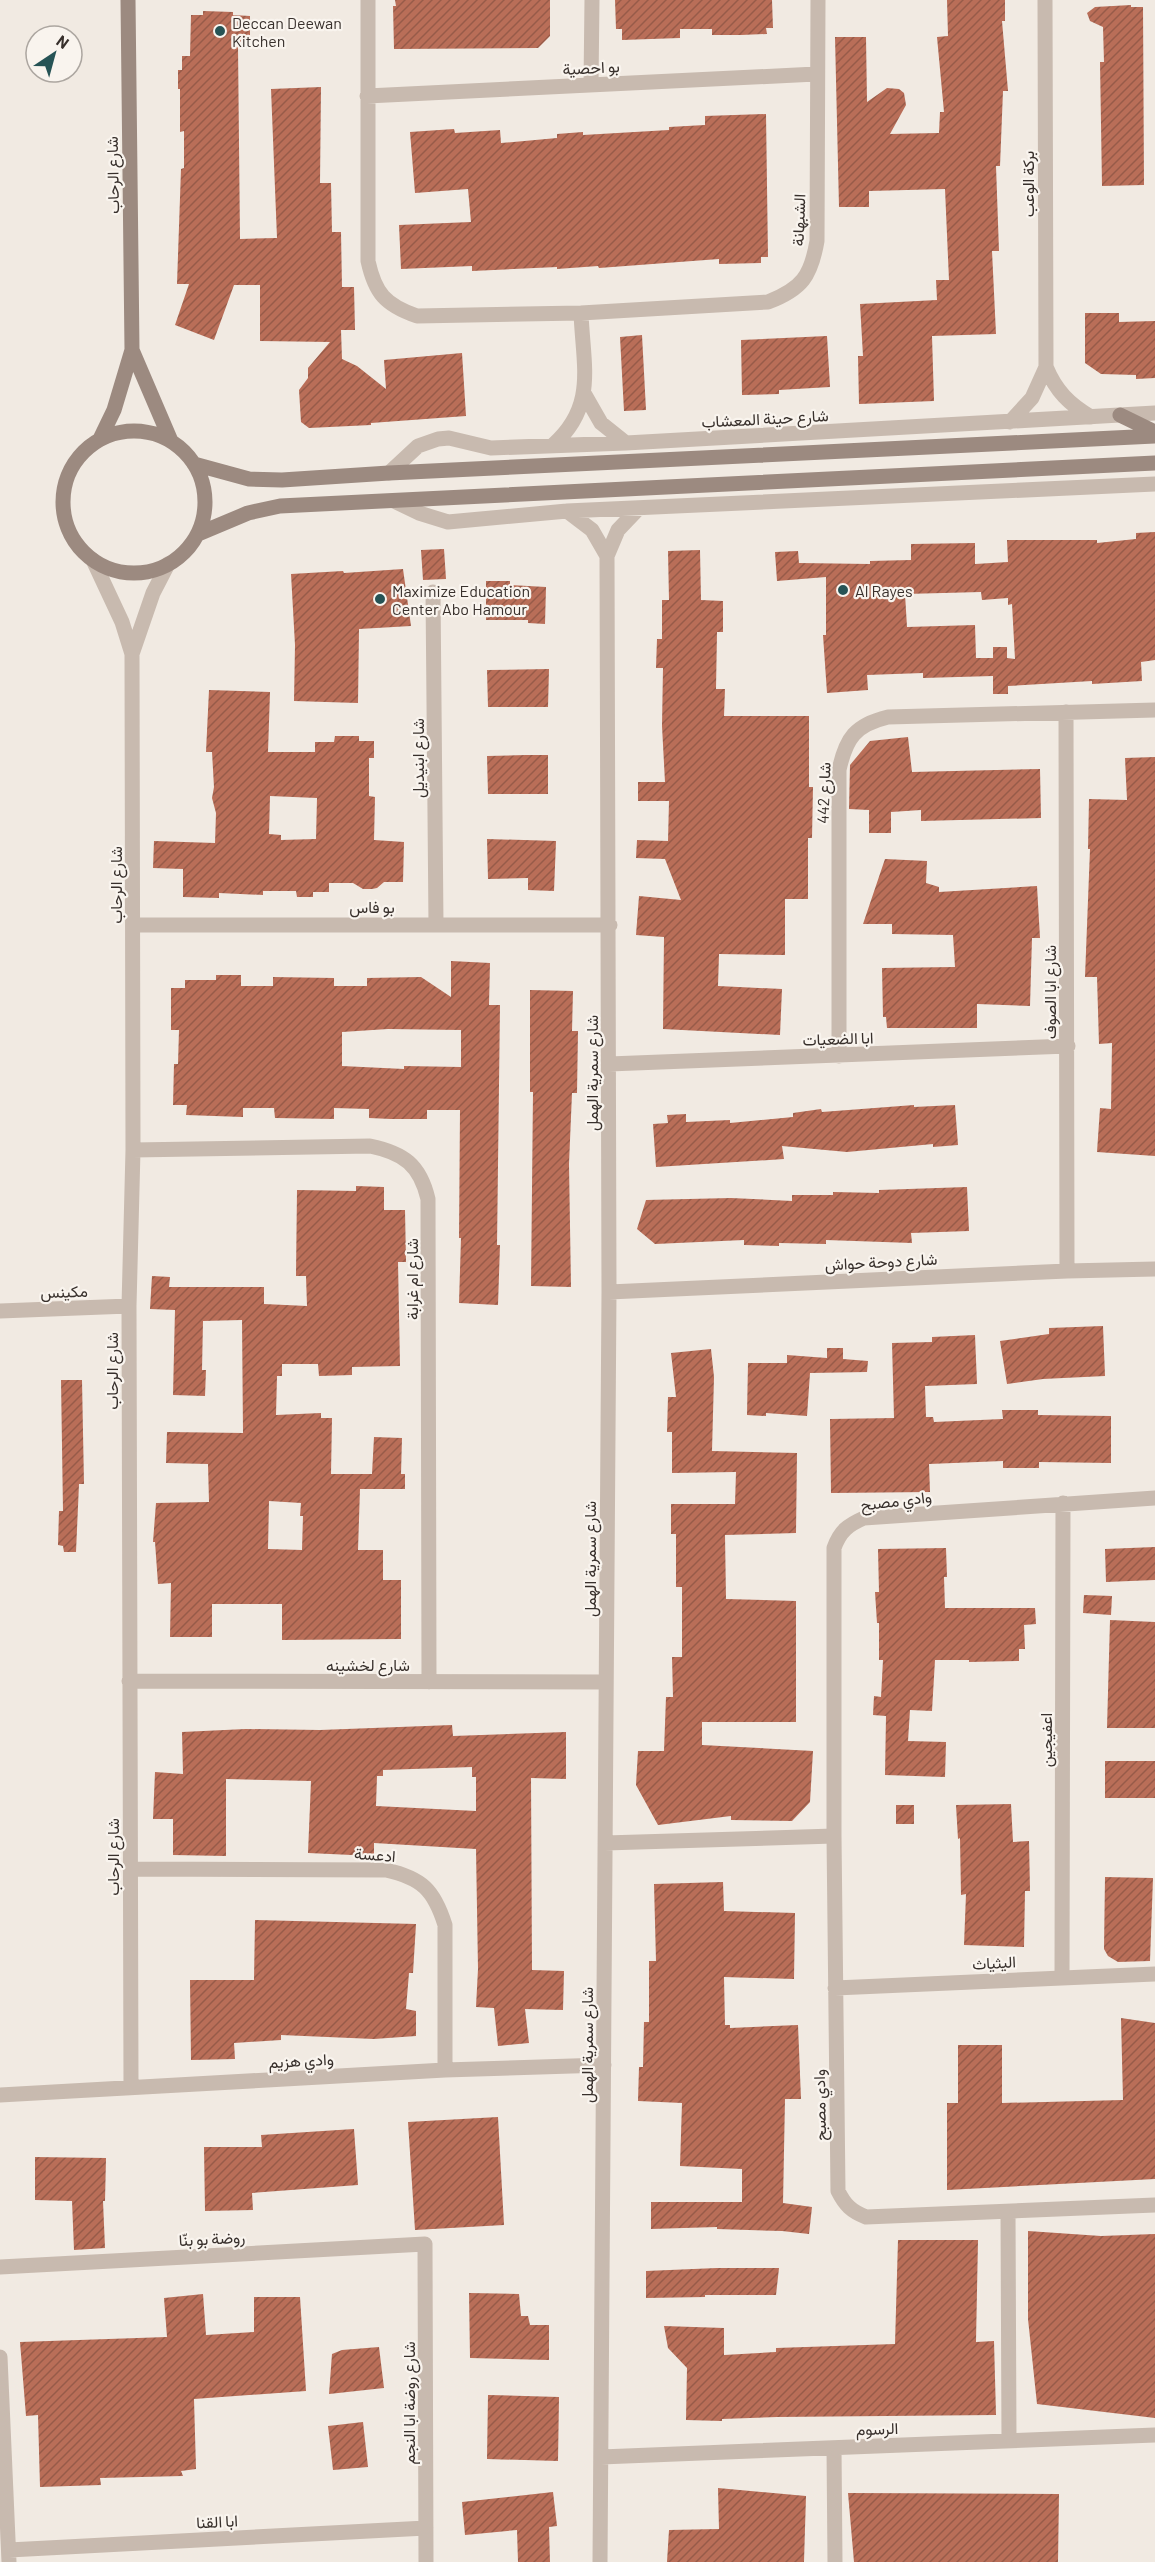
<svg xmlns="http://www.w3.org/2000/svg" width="1155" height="2562" font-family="Barlow,Vazirmatn,sans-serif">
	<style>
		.building { fill: url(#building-hatch); fill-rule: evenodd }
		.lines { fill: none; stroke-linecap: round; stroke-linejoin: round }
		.street { stroke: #c8baaf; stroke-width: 15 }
		.secondary { stroke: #9c8a80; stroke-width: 15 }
		.poi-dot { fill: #265355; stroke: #f9f4ee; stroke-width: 2 }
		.labels { text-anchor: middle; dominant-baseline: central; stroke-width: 4.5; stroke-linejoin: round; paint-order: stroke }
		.poi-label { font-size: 16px; fill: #38302c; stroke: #f9f4ee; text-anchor: start }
		.street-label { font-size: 16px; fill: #38302c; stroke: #f9f4ee }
	</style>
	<defs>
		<pattern id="building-hatch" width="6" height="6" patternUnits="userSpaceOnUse" patternTransform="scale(1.5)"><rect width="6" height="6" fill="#b96e58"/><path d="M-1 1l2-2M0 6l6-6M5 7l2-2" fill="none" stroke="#975b49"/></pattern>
	</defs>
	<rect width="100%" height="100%" fill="#f1eae2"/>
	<!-- building -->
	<path class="building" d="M395,0H550V36L538,48L394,49L393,6H396Z
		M615,0H772L773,28H766L767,34L741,35H712V29H680V38L622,40V29H616Z
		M947,0H1005V21H1002L1008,91H1003L1000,166H996L999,251H992L996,334L932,336L934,401L859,404L858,356H863L860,304L937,300L936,280H949L945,189L869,191V207H839L835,37H866L867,102L887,88L899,89L904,93L906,105L890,134L939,133L940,112H944L937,37L948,36Z
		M1131,5V7H1143L1144,185L1102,186L1100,62H1104L1103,27L1090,21L1087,13L1095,7Z
		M203,11L233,12V15L250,16V48L238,47L240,239L277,238L271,89L321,87L320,183H331L332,232H341L342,287H354L355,330H341L342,359L357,366L386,389L384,360L462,353L466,416L371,423V425L309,428L301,422L299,390L308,378V368L330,342L260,341V285H234L214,340L175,325L189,284H177L181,169L184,168V131L180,132V89H178V70H182V56H190L191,15H203Z
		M766,114L768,257H761V263L719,264V259L599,268L598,266L557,269V267L472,271V266L401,269L399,225L471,222L468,189L415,193L410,132L454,129L455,133L500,130L501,143L557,138V134L583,132V135L669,130V127L705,125V116Z
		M1085,313H1119V322L1155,321V378L1136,379V375L1101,374L1085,363Z
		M642,335L646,410L624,411L620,337Z
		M827,336L830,387L779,390V394L742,395L741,340Z
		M1155,532V660L1141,662L1142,681L1092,684V681L1008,686V694H993V676L923,678V673L867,675L868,690L827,693L823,635H826V577L777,581L775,552L798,551L799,563L870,564V561L911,560V544L975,543V564L1008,562L1007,540H1097V543L1136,539V533ZM981,592L982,600L1008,598V605L1012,604L1015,659L1007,658V647H993V658H976L975,625L907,627L905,594Z
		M444,549L446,579L423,580L421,550Z
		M700,550L701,600L723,601V632H717L716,689H725L724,716H809V787H813L812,838H808V899H785V955L719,954L718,986L782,989L780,1035L663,1029L664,937L636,935L639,896L681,900L665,859L636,858L637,840L668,841L669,801H638V782H665L662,726L663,668H656L657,639H662V600H669L668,551Z
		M403,569L411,626L359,629L358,703L294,701L295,645L291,574L343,571L344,573Z
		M486,581H510V585L546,587L545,624L528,623V620H486Z
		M549,669L548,707H488L487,670Z
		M209,690L270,692L268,752H315V742H334L335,736H359V741H374V758H369V796L375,797L374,840L404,842L403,882H384L377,888L372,889H363L353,883H329V892H313V897H297L296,891H263V895L219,893V898L183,897V869L153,868L154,841L215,843L216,813L212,798L214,787L212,752H206ZM270,796L317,798L316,839L281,840V835L269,834Z
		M908,737L912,772L1040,769L1041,818L921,821V810L891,812V833H869V810L849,809L850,765L870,741Z
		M526,755H548V794H488L487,756Z
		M1155,757V1156L1097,1152L1100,1108L1111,1109L1112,1043L1099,1044L1097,977H1085L1090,849H1088L1089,799L1127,800L1125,758Z
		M487,839L556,841L554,891L528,890V878L488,879Z
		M885,859L927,861L926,883L939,887V892L1037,886L1040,938H1032L1030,1006L977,1004V1028H887L886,1017H883L882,968L955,967L953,935L892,934V924H863Z
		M451,961L490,963L489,1005H500L497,1245H500L498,1305L459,1303L461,1238H459L460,1110H427V1119H391L369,1118V1109L334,1108V1119L275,1118L274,1108H243V1117L186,1115L187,1105H173L174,1064H178L179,1030H171V988H185V980H216V975H241V986H273V977L334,978V986H367V978L421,977L451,997ZM388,1029L461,1030V1067L404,1066V1069L342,1066V1032Z
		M530,990L573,991L572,1031H578L577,1093H572L569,1164L571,1287L531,1286L533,1092H530Z
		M914,1105V1107L955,1105L958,1145L933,1147V1144L847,1152L782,1146L784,1159L656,1167L653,1124L668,1123L667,1115L686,1114V1122L730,1120V1123L793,1117V1113L821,1109L822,1112Z
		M356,1186L384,1187V1210H405L406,1262H398L400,1366L352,1367V1375L319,1376L318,1364H282V1376H277L276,1415L321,1413V1418H332L331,1474H372L374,1437L402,1438L401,1474H405V1489H360L358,1550H383V1580H401V1639L282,1640V1604H212V1637H170L171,1583L158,1584L155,1542H153L156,1503L209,1502L208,1464L166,1463L167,1432L243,1433L242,1320L203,1321L202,1370H206L205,1396L173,1395L175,1310L150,1309L152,1276L170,1277L169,1287H264V1304L307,1306L306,1276H296L297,1190L356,1191ZM269,1501L301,1503L300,1516H303L302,1550L268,1549Z
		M967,1187L969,1231L911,1233L912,1243L826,1240V1244L779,1243V1246L744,1245V1240L655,1244L637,1229L646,1200L731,1198L792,1201V1195H833V1192L879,1193V1190Z
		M1103,1326L1105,1376L1043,1379L1007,1384L1000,1341L1049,1334V1328Z
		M975,1335L977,1384L925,1386L926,1417H933L934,1422L1003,1419L1002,1410H1038V1415L1111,1416V1463L1039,1462V1468H1003V1461L929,1464L930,1492L831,1493L830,1419L894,1418L892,1343L932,1342V1337Z
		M827,1348H843V1359L868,1361L867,1372L810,1373L807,1416L766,1413V1416L747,1415L748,1363H787V1355L827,1358Z
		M711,1349L714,1377L712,1451L797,1453L796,1533L725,1535L726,1599L796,1601V1722H702V1745L813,1751L810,1802L792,1821L731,1820V1816L658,1825L636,1785L638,1751H664L666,1697H673L672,1657H682V1587H676V1534H671V1504H735L736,1472L672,1473V1432H667L668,1397H676L671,1353Z
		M61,1380H82L84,1484H79L76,1552H64L63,1546L58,1545L59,1511H63Z
		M1155,1547V1580L1106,1582L1105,1549Z
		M946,1548L947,1577H944L945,1608H1035L1036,1624L1024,1625L1025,1649H1019V1661L969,1662V1660H935L932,1711L910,1710L908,1741L946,1742L945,1777L885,1775L886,1716L873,1715L874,1696L881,1697L883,1660H879V1623H877L875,1592H879L878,1549Z
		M1084,1595L1112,1596L1111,1615L1083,1613Z
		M1110,1620L1155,1622V1728H1107Z
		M452,1725L453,1736L566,1732V1779L531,1778L532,1970L564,1971L563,2010L525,2009L529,2043L498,2046L494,2008L476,2007L478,1969L476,1849L374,1843V1856L308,1853L311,1781L226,1779V1856L173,1855V1819H153L155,1772L183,1774L182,1732L246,1729L320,1730ZM472,1767V1777H476V1811L376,1806L377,1776H383V1770Z
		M1105,1761H1155V1798H1105Z
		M1011,1804L1013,1842L1029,1841L1030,1891H1025L1024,1947L964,1945L966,1894L961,1895L960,1838L958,1839L956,1805Z
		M896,1805H914V1824H896Z
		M1105,1877L1153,1878L1150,1961L1118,1962L1108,1956L1104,1949Z
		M723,1882L724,1911L795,1913L794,1979L724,1977L725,2025H730V2028L798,2025L801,2099H785L783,2203L812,2207L809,2234L782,2231L717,2229V2227L651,2229V2202H742V2169L680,2166L682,2103L638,2101L639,2067H643L644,2022H649V1961H656L654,1884Z
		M255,1920L416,1924L413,1973H409L406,2009L416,2011V2036L374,2039L281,2035V2040L234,2043L235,2059L191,2060L190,1980H254Z
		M1121,2018L1155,2023V2179L947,2190V2103H958V2045H1002V2103L1123,2100Z
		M498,2117L504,2225L415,2230L408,2122Z
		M354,2129L358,2185L252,2193L253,2210L205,2211L204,2147H262L261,2135Z
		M35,2157L106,2158L105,2201H103L105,2248L74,2250L72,2201L35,2200Z
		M1028,2231L1101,2236L1155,2234V2418L1037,2404L1028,2319Z
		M898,2240H978L976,2342L994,2341L996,2415L777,2417L722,2419V2421L686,2420L687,2368L668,2348L664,2326L724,2328V2355L776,2352V2348L895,2344Z
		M717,2268H779L776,2295H705V2297L646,2298V2271Z
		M469,2293L519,2294L521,2316H528L530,2325H549V2360L470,2358Z
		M203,2294L206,2335L254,2332V2297H300L306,2391L194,2399L196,2469L181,2471L183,2476L100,2478L101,2485L40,2487L38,2415L26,2416L20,2342L167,2337L164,2298Z
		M379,2347L384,2388L329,2394L332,2354L342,2350Z
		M488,2395L559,2397L558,2461L487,2459Z
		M363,2422L368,2467L333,2470L328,2426Z
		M718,2488L806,2496L804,2562H667L669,2530L719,2529Z
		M553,2492L557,2526L549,2527L550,2562H518L517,2530L465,2535L462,2502Z
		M848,2493L1059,2494L1058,2562H854Z"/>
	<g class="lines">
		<!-- street -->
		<path class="street" d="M368,0V261C375,293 385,305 417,316L581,313L768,302C802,289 811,276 817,241L818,0
			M591,84L592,0
			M367,96L816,74
			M1046,367C1056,391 1069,404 1091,417
			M585,395L601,423L626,443
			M1010,422L1032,398L1046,367L1045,0
			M553,445C597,406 583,366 581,313
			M389,473L418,446L438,439L449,438L491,448L626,443L1155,413
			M394,501L419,513L448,522L567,511L1155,484
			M567,511L592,530L607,556
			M93,560L122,622L132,654
			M433,592L436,924
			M1066,712L1067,1271
			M133,925H610
			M839,1056V770C846,738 855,725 888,717L1155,710
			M609,1064L1068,1046
			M133,1150L370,1146C404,1153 420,1165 428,1199L429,1682
			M609,1292L1067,1271L1155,1269
			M0,1311L129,1306
			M1155,1498L864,1518C848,1525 840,1531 834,1548V1836L838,2191C845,2205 851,2211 866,2217L1155,2205
			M129,1681L606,1682
			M605,1843L834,1836
			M130,1869L386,1870C422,1878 434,1890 445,1925V2070
			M1062,1976L1063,1503
			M835,1988L1155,1974
			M131,2088L129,1306L133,1150L132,654L153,593L168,564
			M0,2095L445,2070L604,2065
			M1008,2212L1009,2441
			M0,2267L425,2244L426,2562
			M0,2357L9,2562
			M834,2448L835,2562
			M601,2457L1155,2435
			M9,2550L426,2528
			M600,2562L609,1292L607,556L618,530L638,509"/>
		<!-- secondary -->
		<path class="secondary" d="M132,350L171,441
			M1120,415L1155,432
			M63 502a71 71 0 1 1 142 0a71 71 0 1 1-142 0Z
			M100,439L114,410L132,350L128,0
			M194,464L249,479L282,480L389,473L1155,436
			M198,534L248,513L280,506L1155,463"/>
	</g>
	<!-- markers -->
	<g class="poi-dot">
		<circle cx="220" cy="31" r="6"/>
		<circle cx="843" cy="590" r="6"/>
		<circle cx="380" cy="599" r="6"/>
	</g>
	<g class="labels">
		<!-- poi labels -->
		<g class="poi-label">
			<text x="232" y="22">Deccan Deewan<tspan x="232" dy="18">Kitchen</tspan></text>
			<text x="392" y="590">Maximize Education<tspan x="392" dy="18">Center Abo Hamour</tspan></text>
			<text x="855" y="590">Al Rayes</text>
		</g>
		<!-- street labels -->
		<g class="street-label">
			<text transform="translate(591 67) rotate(-3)">بو احصية</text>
			<text transform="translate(112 175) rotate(-91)">شارع الرحاب</text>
			<text transform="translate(1027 184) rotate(-90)">بركة الوعب</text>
			<text transform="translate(798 220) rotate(-88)">الشبهانة</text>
			<text transform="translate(765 418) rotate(-3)">شارع حينة المعشاب</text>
			<text transform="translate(417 758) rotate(-90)">شارع ابنيديل</text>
			<text transform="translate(823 793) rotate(-88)">شارع 442</text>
			<text transform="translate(115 885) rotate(-90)">شارع الرحاب</text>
			<text x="372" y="906">بو فاس</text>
			<text transform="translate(1049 992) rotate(-90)">شارع ابا الصوف</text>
			<text transform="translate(838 1038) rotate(-2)">ابا الضعيات</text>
			<text transform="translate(591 1073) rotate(-90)">شارع سمرية الهمل</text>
			<text transform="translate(881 1261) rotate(-3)">شارع دوحة حواش</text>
			<text transform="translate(411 1279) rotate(-90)">شارع ام غرابة</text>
			<text transform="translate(64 1291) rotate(-2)">مكينس</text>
			<text transform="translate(111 1371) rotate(-90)">شارع الرحاب</text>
			<text transform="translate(896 1500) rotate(-7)">وادي مصبح</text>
			<text transform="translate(589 1559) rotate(-90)">شارع سمرية الهمل</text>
			<text x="368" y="1664">شارع لخشينه</text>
			<text transform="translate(1045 1740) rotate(-90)">اعفيجين</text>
			<text transform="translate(375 1854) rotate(4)">ادعسة</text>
			<text transform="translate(112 1857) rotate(-90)">شارع الرحاب</text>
			<text transform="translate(994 1962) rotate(-3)">اليثياث</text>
			<text transform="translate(586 2045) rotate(-90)">شارع سمرية الهمل</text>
			<text transform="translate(301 2060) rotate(-3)">وادي هزيم</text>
			<text transform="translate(819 2105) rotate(-91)">وادي مصبح</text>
			<text transform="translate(212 2238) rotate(-3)">روضة بو بنّا</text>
			<text transform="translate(408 2403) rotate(-90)">شارع روضة ابا النجم</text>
			<text transform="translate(877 2428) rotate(-2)">الرسوم</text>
			<text transform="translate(217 2521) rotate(-3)">ابا القنا</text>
		</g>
	</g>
	<!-- north arrow -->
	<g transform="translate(54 54) rotate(36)"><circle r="28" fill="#f9f4ee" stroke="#aca6a0" stroke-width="1.5"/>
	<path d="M0-4.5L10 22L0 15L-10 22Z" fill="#265355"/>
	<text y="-9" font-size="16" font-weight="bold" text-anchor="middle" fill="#38302c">N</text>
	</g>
</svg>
